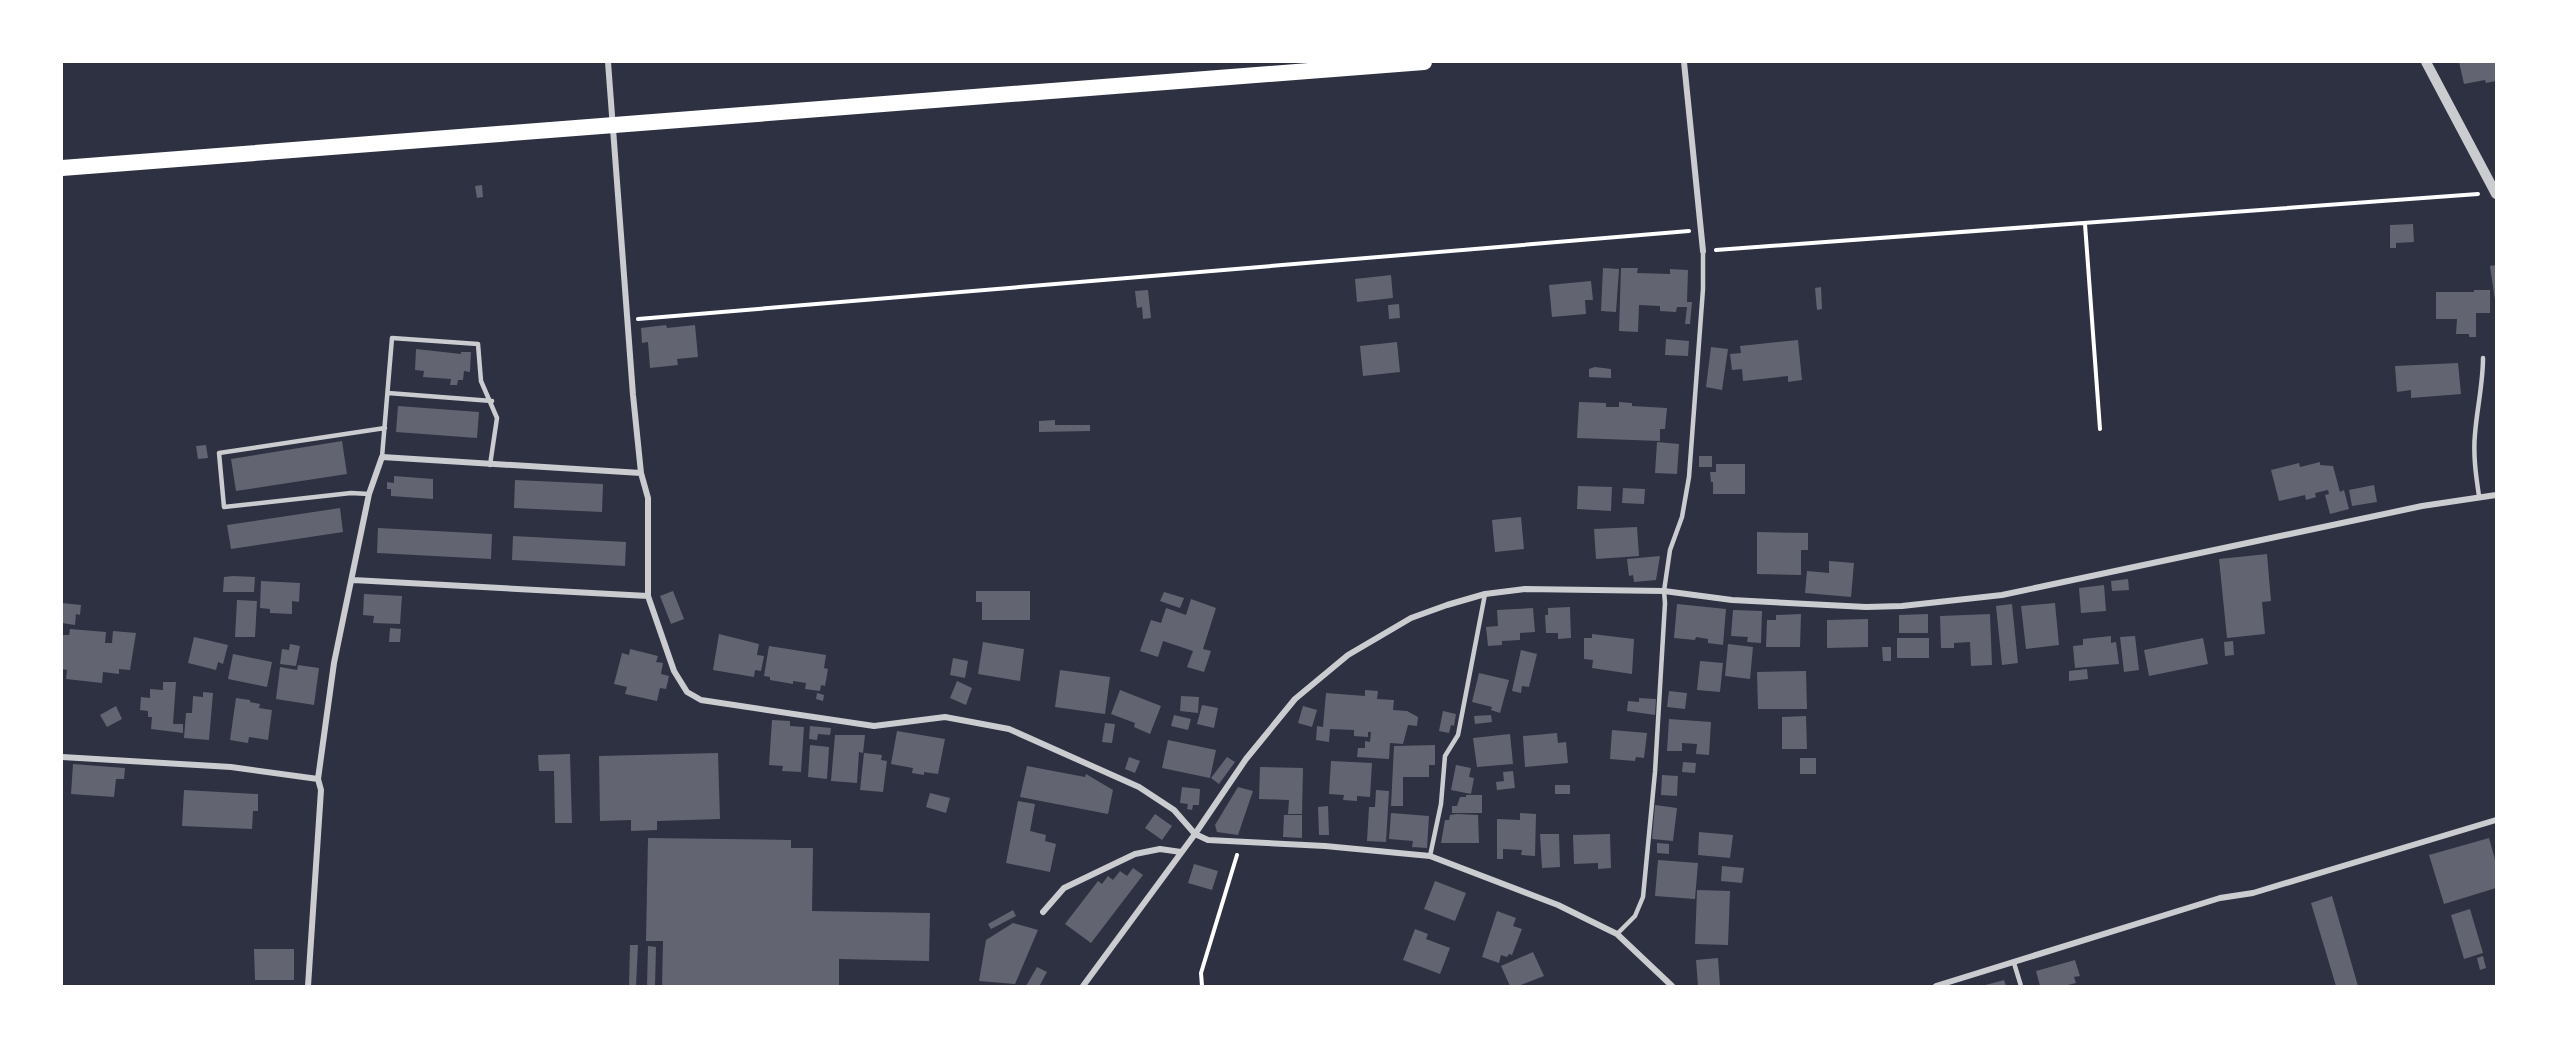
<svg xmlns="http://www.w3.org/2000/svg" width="2558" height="1048" font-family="'Libre Baskerville',serif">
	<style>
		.building { fill: #626471 }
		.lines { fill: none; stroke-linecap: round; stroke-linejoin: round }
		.path { stroke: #fff; stroke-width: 4 }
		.service { stroke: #caccd0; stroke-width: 4.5 }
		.minor { stroke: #caccd0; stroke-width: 6 }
		.tertiary { stroke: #caccd0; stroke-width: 10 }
		.trunk { stroke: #fff; stroke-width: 16 }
	</style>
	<rect width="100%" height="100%" fill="#2d3142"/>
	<!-- building -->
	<path class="building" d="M2459,62H2496V81L2486,83L2485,80L2464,84Z
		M482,185L483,197L477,198L475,186Z
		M2413,224L2414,242L2396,243V248H2390V225Z
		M2496,265V300H2495L2490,266Z
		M1603,268L1619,269L1616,312L1601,311Z
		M1621,268H1638L1637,273L1670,274V269L1688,270L1687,302H1692L1690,324H1685L1687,307H1677L1676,312L1660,311V306L1639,305L1638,332L1619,331Z
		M1391,275L1393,298L1357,302L1355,279Z
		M1591,281L1593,300H1585L1586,314L1552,317L1549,285Z
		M1821,287L1822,309L1817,310L1815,288Z
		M1148,290L1151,318L1143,319L1142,307L1137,308L1135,291Z
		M2474,290H2490V313H2476V337H2469V334H2456L2457,319H2436V292H2474Z
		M1399,304L1400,318L1389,319L1388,305Z
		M666,325L667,328L695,325L698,357L677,359L678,365L650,368L648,342L642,343L641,328Z
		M1666,339L1689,341L1688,356L1665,355Z
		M1798,340L1802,380L1788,382V376L1743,381L1742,369L1732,370L1730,354L1741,353L1740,346Z
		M1397,342L1400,372L1363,376L1360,346Z
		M1711,347L1728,349L1722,390L1706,387Z
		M416,349L461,354V352H471L470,372L464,371L463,380H458L457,385H450L451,379L423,377L424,371L415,370Z
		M2458,363L2461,394L2411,398V390L2397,392L2395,366Z
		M1595,367L1611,369V378L1589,377V369Z
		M1579,402L1606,403V407H1619V402L1632,403V406L1667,408L1665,429H1660V441L1577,438Z
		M398,406L479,412L477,438L396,432Z
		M1055,420V425H1090V431L1039,432V421Z
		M342,441L347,474L236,491L231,459Z
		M1657,442L1679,444L1677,474L1655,473Z
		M206,445L208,458L198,459L196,446Z
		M1699,456H1712V467H1699Z
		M2320,462V465L2333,466L2340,492L2344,490L2349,509L2330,514L2325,495L2329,494L2328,490L2315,493L2316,497L2306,500L2305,495L2279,501L2271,470L2299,463L2300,467Z
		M1716,464H1745V494H1713V482H1711L1710,472H1716Z
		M394,476L433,479V499L391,496V489H387V482L394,483Z
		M515,480L603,484L602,512L514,508Z
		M2374,485L2377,502L2352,506L2349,490Z
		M1578,486L1612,487L1611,511L1577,509Z
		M1623,488L1645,489L1644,504L1622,503Z
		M340,508L343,532L231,549L227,525Z
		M1521,517L1524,549L1495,552L1492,520Z
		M1637,527L1639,556L1596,559L1594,529Z
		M378,528L492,534L491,559L377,553Z
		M1757,532L1808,533V550H1801V575L1757,574Z
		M513,536L626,542L625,566L512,560Z
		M2267,554L2271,601L2262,602L2265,634L2227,638L2219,559Z
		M1660,556L1656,580L1634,582L1633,575L1629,576L1627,559Z
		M1829,561L1854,563L1851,597L1805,593L1807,571L1829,573Z
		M233,576L255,577L254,592H223L224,577Z
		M2128,579L2129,590L2112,591L2111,581Z
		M261,581L300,583L299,602L292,601V614L270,613V609L260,608Z
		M2104,585L2106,611L2081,613L2079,588Z
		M673,591L684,619L671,624L660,596Z
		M976,591H1030V620H982V602H976Z
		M1164,592L1184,598L1180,608L1160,601Z
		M364,594L402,596L400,624L373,623L374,616L363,615Z
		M1191,599L1216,608L1203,649L1211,651L1204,672L1187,667L1193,651L1163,641L1158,657L1140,651L1151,620L1161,623L1166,608L1186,615Z
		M237,600L257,601L255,637H235Z
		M62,603L81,605L80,615L76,614L75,625L62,623Z
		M2055,603L2059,645L2026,649L2021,606Z
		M1677,604L1726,609L1723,645L1708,643V639L1696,637L1695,640L1674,638Z
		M2012,604L2018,663L2002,665L1996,606Z
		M1570,607L1571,638L1558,639V633H1546L1545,615H1548V608Z
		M1533,608L1535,632L1520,633V640L1502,641V645L1488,646L1486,627L1498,626L1497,610Z
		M1733,610L1762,611L1761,643L1747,642L1748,637L1731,636Z
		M1801,614L1800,647H1766L1767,620H1776V615Z
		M1928,614V633H1899V615Z
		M1990,614L1992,665L1971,666L1970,642L1954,643V648H1941L1940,616Z
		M1868,619V647L1827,648V620Z
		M390,628L401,629L400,642H389Z
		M70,629L106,632L105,643H112L113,631L136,633L130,670L119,669V674L103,672L102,683L66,679L67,670L62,669V635H69Z
		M719,634L759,644L757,655L764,656L761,671L755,670L754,677L713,670Z
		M1592,634L1634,639L1632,674L1592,668L1593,660L1584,659V638H1592Z
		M2111,636V643L2116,642L2119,664L2075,668L2073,646L2083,645V639Z
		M2135,636L2139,670L2124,672L2120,637Z
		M194,637L228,645L223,664L218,662L216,670L188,663Z
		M1897,638H1929V658H1897Z
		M2203,638L2208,664L2149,676L2144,650Z
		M2233,641L2234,655L2225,656L2224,642Z
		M983,642L1024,649L1020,681L978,674Z
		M290,644L300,646L296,666L280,664L282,649L289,650Z
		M1728,644L1753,647L1750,679L1725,676Z
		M769,646L826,655L824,668L828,669L825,686L821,685L820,691L805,689L806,683L793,681V684L770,680V677L764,676Z
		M1882,647H1891V661H1883Z
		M630,649L658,656L656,662L663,663L661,674L669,676L666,689L660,688L657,701L625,694L627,687L614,684L622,653L629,655Z
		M1521,650L1537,654L1529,687L1522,686L1521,693L1512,691Z
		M233,654L272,662L267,687L228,679Z
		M953,658L968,661L965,678L950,675Z
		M1700,661L1723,663L1720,692L1697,690Z
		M298,665L319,668L314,705L276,699L280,667L297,670Z
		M2087,669L2088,679L2069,681V671Z
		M1060,670L1110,677L1105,714L1055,707Z
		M1806,671L1807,709H1758L1757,672Z
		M1479,673L1509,680L1500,713L1491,710L1492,707L1472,702Z
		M957,681L972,688L966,705L950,698Z
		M163,682H176L173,724H183V733L151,729L152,717H148V711L140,710L141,697L150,698V689L163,690Z
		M1120,690L1161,706L1150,734L1134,727L1135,723L1111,714Z
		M1365,690L1378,691L1377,699L1394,700L1393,710L1407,711L1418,717L1417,726L1408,725L1403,744L1390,743L1389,759L1357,757L1358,748H1365V741L1370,742L1371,732H1368V737L1354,736V730L1330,729L1329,742L1316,740L1317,726L1323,727L1326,693L1365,696Z
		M1669,691L1687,693L1685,709L1667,707Z
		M203,692L213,693L209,740L184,738L186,713H192L193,696L203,697Z
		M817,693L824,695L823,701L816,699Z
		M1181,696L1199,697L1198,713L1180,711Z
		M236,698L250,700V702L260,704L259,708L272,710L268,740L249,737L248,743L230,740Z
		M1639,698L1656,699L1655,715L1627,711L1628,701L1639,702Z
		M1202,705L1218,708L1214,728L1197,724Z
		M116,706L122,719L107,727L100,715Z
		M1303,706L1317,710L1312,727L1298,723Z
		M1443,711L1456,714L1454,726L1451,725L1449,733L1439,731Z
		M1174,715L1191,719L1188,730L1171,726Z
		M1491,715L1492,722L1475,724L1474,716Z
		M1806,716L1807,749H1782V717Z
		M1669,719L1711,722L1709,755L1696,754L1697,744L1682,743V751H1667Z
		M772,720L790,721V726L804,727L801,772L782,771L783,766L769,765Z
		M1105,723L1115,724L1112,743L1102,742Z
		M810,726L831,728L830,735L818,734L817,740L809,739Z
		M1612,730L1647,733L1644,758L1636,757L1635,761L1610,759Z
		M897,731L945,739L938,774L924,772V775L912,773L913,768L891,764Z
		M1557,733L1558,743L1566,742L1568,763L1525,767L1523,736Z
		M1510,734L1513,764L1477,767L1473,738Z
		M835,735H865L863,753L859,752L857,783L831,781Z
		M1168,740L1216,750L1210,778L1162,768Z
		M810,745L829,747L827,779L808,777Z
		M1435,745V765H1429V777H1403V806H1391L1394,746Z
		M718,753L720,819L657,821V830L631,831V820L600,821L599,756Z
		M864,753L882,755L881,760L887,761L883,792L860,790Z
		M570,754L572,823H555L554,771H539L538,755Z
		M1129,757L1140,761L1135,773L1125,769Z
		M1227,757L1235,762L1219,784L1211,778Z
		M1800,758H1816V774H1800Z
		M1331,761L1372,763L1370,797L1357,796V801L1343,800L1344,795L1329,794Z
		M1683,762L1696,763L1695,773L1682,772Z
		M73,764L125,768L124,779H116L114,797L71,794Z
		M1456,765L1471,768L1469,777L1474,778L1471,794L1451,790Z
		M1027,766L1085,777L1086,774L1113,790L1108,814L1020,797Z
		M1260,767L1303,768L1302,814H1288L1289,800L1259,799Z
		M1513,771L1515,788L1497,790L1496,782L1504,781L1503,772Z
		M1662,775L1678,776L1677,796L1661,795Z
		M1555,785H1570V794H1555Z
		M1182,787L1200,789L1199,805H1193L1192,810L1187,809L1188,804L1180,803Z
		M1238,787L1253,791L1238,835L1217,832L1215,825Z
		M184,790L258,794V811H253L252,829L182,826Z
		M1376,790L1389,791L1386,842L1367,841L1369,807H1375Z
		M930,793L950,798L946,813L926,807Z
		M1466,795H1482V813H1452V806H1457L1460,797H1466Z
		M1018,801L1035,804L1030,831L1046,835L1045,841L1056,844L1050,872L1006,863Z
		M1655,805L1677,808L1673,841L1652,839Z
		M1328,806L1329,835H1319L1318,807Z
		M1391,813L1429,816L1427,848L1412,847L1413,841L1389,839Z
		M1520,813L1536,814L1535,856L1521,855L1522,850L1503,849V859H1497V819L1520,820Z
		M1155,814L1172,826L1162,840L1145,828Z
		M1457,814L1478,815L1479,843H1441L1445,820H1449L1450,815Z
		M1284,815H1302V838L1283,837Z
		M1699,832L1733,835L1730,858L1698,855Z
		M1540,834H1559L1560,867L1542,868Z
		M1610,834L1611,868L1598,869V863L1574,864L1573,835Z
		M648,838L791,840V848H813L812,911L930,913L929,961L839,959V986H662L663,941H646Z
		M2489,838L2496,863V888L2444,904L2429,855Z
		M1657,843L1669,844V854L1657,853Z
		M1658,860L1698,863L1695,899L1655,896Z
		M1194,864L1218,871L1212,890L1188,883Z
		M1722,866L1744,868L1742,883L1721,881Z
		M1133,868L1143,875L1091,943L1065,924L1098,881L1102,884L1108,876L1113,880L1120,871L1127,876Z
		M1435,881L1466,893L1455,921L1424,909Z
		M1697,890L1730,891L1728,945L1695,944Z
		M2332,896L2358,986H2336L2311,903Z
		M2470,909L2483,953L2464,959L2451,915Z
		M1013,910L1016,916L991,929L988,924Z
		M1497,911L1516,918L1513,926L1522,929L1512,955L1509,954L1507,957L1501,955L1499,963L1482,957Z
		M1013,923L1038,930L1015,984L979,981L986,940Z
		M1415,929L1428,934L1426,939L1450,948L1440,974L1403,960Z
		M630,945H638L636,986H629Z
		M648,946L656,947L655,986H647Z
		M254,949H294V980H255Z
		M1533,952L1544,976L1518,986H1510L1501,966Z
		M2483,956L2486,968L2480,970L2477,958Z
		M1718,958L1720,986H1698L1696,960Z
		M2075,960L2080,976L2074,977L2076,983L2064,986H2040L2036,971Z
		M1037,967L1047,972L1040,985L1043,986H1026Z
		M2004,980L2006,986H1982Z"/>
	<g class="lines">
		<!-- path -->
		<path class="path" d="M2085,224L2100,429
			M1716,250L2478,194
			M638,319L1689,231
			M1202,986L1201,973L1237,855"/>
		<!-- service -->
		<path class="service" d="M388,393L492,401
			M382,457L392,338L478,344L481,381L497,418L490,465
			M369,494L351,493L224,507L219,453L385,428
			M2479,496C2476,476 2473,455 2475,434C2477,408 2483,384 2483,358
			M1430,856L1441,804L1445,756L1458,735L1485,594
			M1617,934L1635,916L1643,897L1655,772L1665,603L1664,591L1670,550L1682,517L1689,477L1703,289V251
			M2014,963L2021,986"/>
		<!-- minor -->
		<path class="minor" d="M608,62L633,395L641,473L648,498V596
			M1684,62L1703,251
			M353,580L648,596L674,671L687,692L701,700L874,726L945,717L1009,729L1139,787L1174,810L1195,834L1208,840L1325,846L1430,856L1558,905L1617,934L1672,986
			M62,757L231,767L318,779
			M1043,912L1064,888L1135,854L1160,849L1181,852
			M308,986L321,790L318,779L334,663L369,494L382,457L641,473
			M1083,986L1195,834L1246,759L1295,699L1348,655L1411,618L1447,605L1485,594L1525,589L1664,591L1732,600L1866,607L1902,606L2002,595L2422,506L2496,495
			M1936,986L2220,898L2253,893L2496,820"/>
		<!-- tertiary -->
		<path class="tertiary" d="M2426,62L2496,194"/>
		<!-- trunk -->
		<path class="trunk" d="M62,168L1424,62"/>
	</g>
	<!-- border -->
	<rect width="2558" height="1048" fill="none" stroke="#ffffff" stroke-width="126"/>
</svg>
